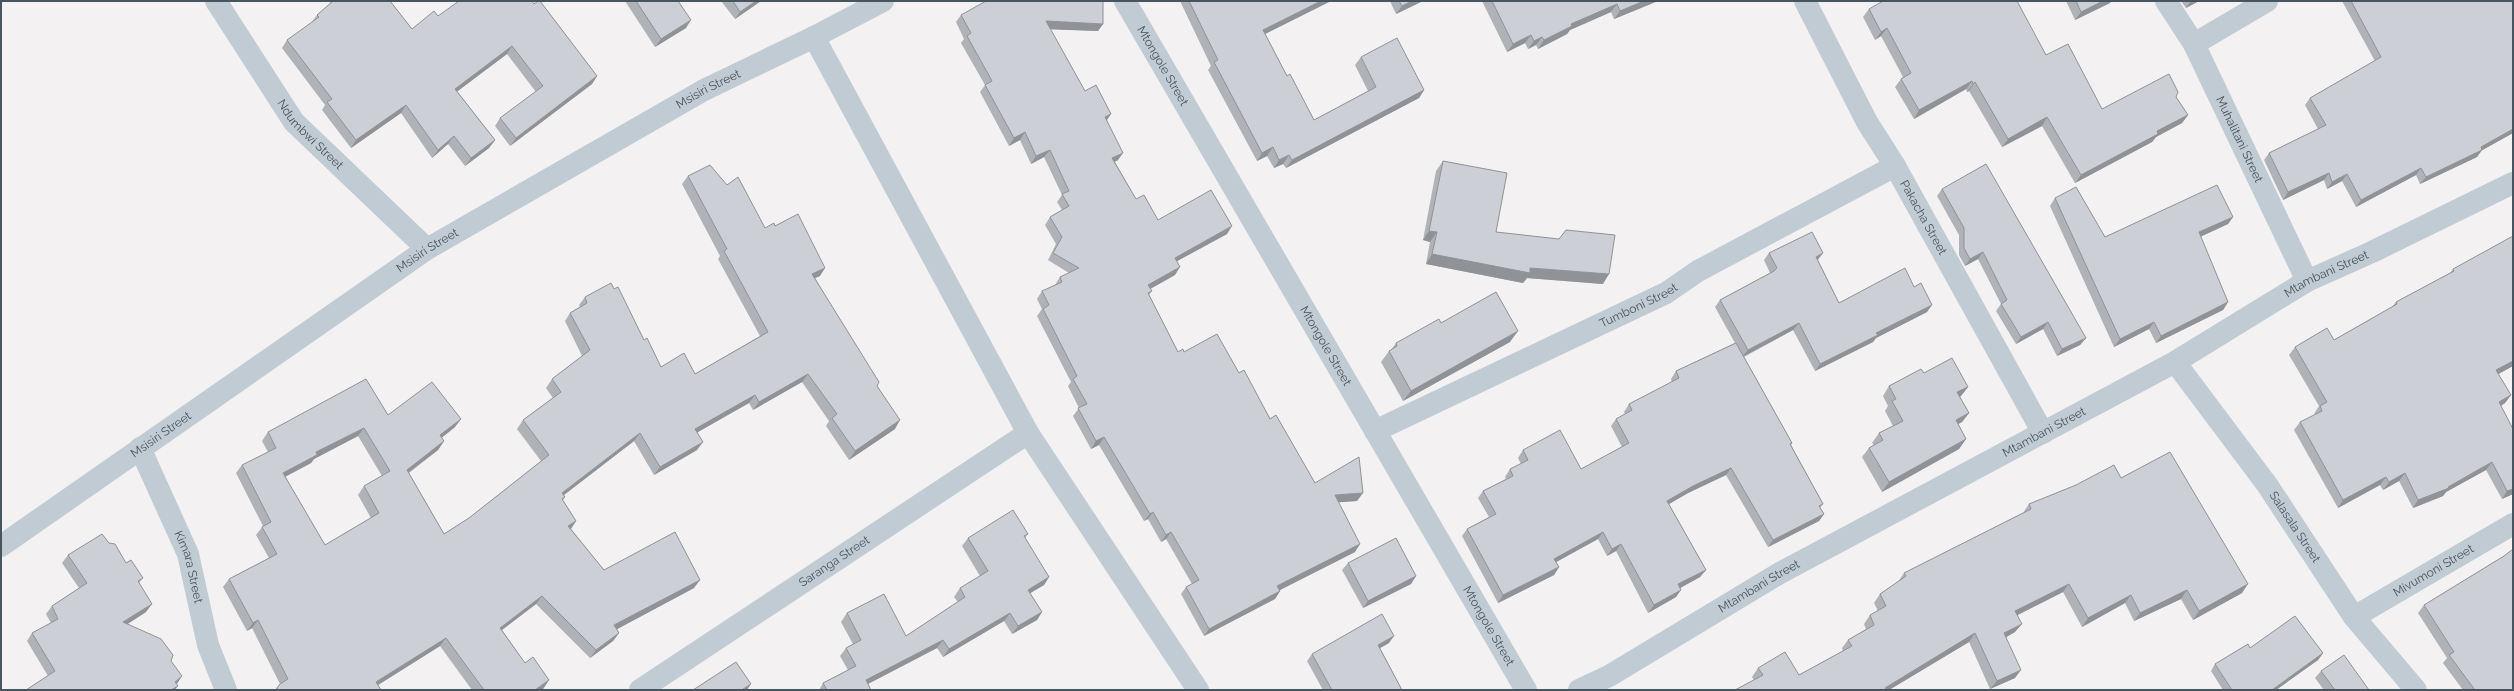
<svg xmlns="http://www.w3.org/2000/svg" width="2514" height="691" font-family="Raleway,sans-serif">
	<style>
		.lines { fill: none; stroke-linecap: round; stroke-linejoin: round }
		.minor { stroke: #c1cbd3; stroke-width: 22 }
		.wall { fill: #afb3b8; fill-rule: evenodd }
		.shaded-wall { fill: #8f9296 }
		.building { fill: #ccd0d6; stroke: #8f9296; fill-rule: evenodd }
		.labels { text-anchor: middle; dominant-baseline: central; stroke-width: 4; stroke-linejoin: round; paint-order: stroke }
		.street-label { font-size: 12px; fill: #475560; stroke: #fff }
	</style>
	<rect width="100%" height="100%" fill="#f3f1f1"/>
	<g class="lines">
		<!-- minor -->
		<g class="minor">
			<path id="s1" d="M216,1L294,122L427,249"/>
			<path id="s2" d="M1125,1L1526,690"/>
			<path id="s3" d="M1805,1L1867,122L1895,166L2043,433"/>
			<path id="s4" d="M2166,1L2194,44L2307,281"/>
			<path d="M814,37L1028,433L1198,690"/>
			<path d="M2194,44L2267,1"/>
			<path id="s5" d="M2175,362L2268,486L2354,617L2416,690"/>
			<path id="s6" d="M1375,431L1666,293L1698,271L1895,166"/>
			<path id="s7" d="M140,448L188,554L208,645L226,690"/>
			<path id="s8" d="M1,546L427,249L704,90L814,37L883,1"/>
			<path id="s9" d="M2354,617L2513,524"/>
			<path id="s10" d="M640,690L1028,433"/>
			<path id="s11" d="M1579,690L1609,676L1780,573L2175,362L2307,281L2372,252L2513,183"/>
		</g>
	</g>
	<!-- wall -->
	<path class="wall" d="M329,1H390L412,29L438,16L597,76L592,84L510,146L495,126L500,118L536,92L507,54L457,91L495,140L489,148L465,166L448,144L432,158L401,113L351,148L322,110L325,105L282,48L287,40L311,23L317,15L331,3Z
		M625,1H678L686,28L655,47Z
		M721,1H761L735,19Z
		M1180,1H1331L1265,34L1287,76L1314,120L1368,91L1355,65L1361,57L1424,90L1419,98L1286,168L1283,164L1274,168L1267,156L1257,161L1208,70L1211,66Z
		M1390,1H1423L1396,14Z
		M1482,1H1658L1614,19L1611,12L1570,30L1567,34L1538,49L1536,45L1528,49L1525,43L1507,52Z
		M2066,1H2111L2110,3L2075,20Z
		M2181,1H2199L2186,8Z
		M2342,1H2513V133L2482,150L2477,157L2420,184L2416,175L2356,207L2342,181L2327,189L2324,180L2283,200L2264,160L2269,153L2318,129L2305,105L2310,98L2375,61Z
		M1869,9L2046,55L2102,109L2176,97L2188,115L2182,123L2156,137L2152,142L2075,183L2042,126L2002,147L1969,91L1967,92L1966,89L1914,119L1895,87L1901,79L1903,77L1881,36L1875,40L1863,17Z
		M961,15L1103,24L1098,31L1050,29L1085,91L1111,114L1107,120L1118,160L1115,162L1136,199L1158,220L1227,234L1177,261L1175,275L1150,289L1152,291L1149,295L1178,352H1184L1239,373L1315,483L1357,501L1338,502L1355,552L1280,590V591L1275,599L1204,636L1181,594L1186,587L1192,584L1166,539L1161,542L1148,519L1144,521L1099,445L1091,449L1073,416L1079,408L1068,386L1071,382L1037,316L1042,309L1037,299L1042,291L1055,285L1060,277L1069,273L1048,260L1056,244L1045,225L1050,217L1062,210L1057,202L1062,195L1044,157L1031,164L1020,140L1009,146L980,92L985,85L961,43L964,39L956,22Z
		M1443,161L1496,232L1603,284L1527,278L1523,283L1426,264L1430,242L1423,240L1436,171Z
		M688,176L727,185L765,228L775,226L820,276L815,278L877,386L895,429L849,460L826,426L829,421L802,382L753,410L749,403L698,432L697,450L654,475L634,441L564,495L565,497L563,500L576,521L571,529L604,570L694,588L617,629L619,633L613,641L590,658L536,604L502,630L525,663L549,680L543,689L542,690H472L440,646L378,685L381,690H275L280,684L252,628L247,631L223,587L229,579L269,558L256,535L263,526L236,473L242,465L268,452L262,441L268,432L388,415L455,427L441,438L444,441L438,450L409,473L444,534L469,518L541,461L517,429L523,420L553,398L546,388L552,379L582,356L565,321L570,313L580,307L579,305L585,297L644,340L661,367L695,374L760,336L718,259L720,256L682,184ZM358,436L382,476L364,486L358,495L371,518L325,545L285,477L311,463L314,459Z
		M1942,189L2086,338L2080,345L2057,356L2043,329L2016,344L1996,311L2001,304L1978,259L1965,266L1959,255V235L1937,196Z
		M2055,198L2105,237L2233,217L2228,224L2200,237L2228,302L2223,310L2156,343L2149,329L2114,347L2050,206Z
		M1769,253H1823L1818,260L1839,303L1914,287L1927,312L1876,338L1873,342L1815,371L1793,330L1744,357L1792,443L1791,445L1823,504L1820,508L1824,514L1819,521L1768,547L1726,475L1688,493L1669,504L1706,570L1700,577L1680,588L1676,597L1648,613L1616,551L1607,556L1598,539L1556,562L1559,567L1554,575L1498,603L1462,536L1467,529L1489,517L1478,498L1483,491L1506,479L1505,477L1510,469L1521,464L1518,458L1523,450L1581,469L1622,447L1611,426L1616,419L1625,414L1624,412L1629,404L1672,382L1671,379L1676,371L1735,343L1715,307L1720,300L1770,273L1764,260Z
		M2453,269L2513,366L2498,374L2511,395L2505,403L2501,406L2513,494L2502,499L2486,470L2446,492L2443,496L2413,508L2399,481L2383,490L2380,485L2338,508L2294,430L2300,422L2315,415L2314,414L2319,406L2289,355L2295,347L2334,340L2392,307L2396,302L2450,273Z
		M1441,323L1510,342L1403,401L1381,362L1389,351L1391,350L1396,343Z
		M1924,373L1968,387L1960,397L1969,413L1962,422L1958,424L1966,439L1959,449L1882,492L1862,457L1869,448L1874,445L1872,443L1879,433L1893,426L1885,411L1888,406L1883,396L1889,386Z
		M2121,478L2242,593L2193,620L2181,599L2134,621L2125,603L2082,627L2063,592L2017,615L2015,632L2006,637L2015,678L1990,689L1969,642L1889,690L1754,680L1752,677L1758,668L1799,675L1843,651L1842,648L1848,640L1866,629L1864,624L1870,615L1878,611L1874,603L1880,594L1898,582L1904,573L2023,513L2029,504Z
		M1028,534L1025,538L1049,577L1044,585L1030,593L1042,612L1037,620L1012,634L1004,621L943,657L937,648L868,684L871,690H819L823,683L848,670L840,656L846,648L853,644L841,622L847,613L906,636L958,602L954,597L960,588L980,576L962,546L968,538Z
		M109,543L126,563L143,578L139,583L146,612L48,676L27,641L32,633L51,623L46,614L52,606L79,588L62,563L68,555Z
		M2504,556L2513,690H2463L2443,663L2447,658L2418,613L2424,605Z
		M1348,563L1416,576L1411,584L1363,608L1342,570Z
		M1389,643L1380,648L1402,690H1323L1307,661L1312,654Z
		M2250,648L2323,653L2318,660L2276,690H2223L2211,671L2215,664Z
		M2321,671L2369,690H2324L2315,678Z"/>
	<!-- shaded-wall -->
	<path class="shaded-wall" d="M756,1H761L735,19L740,12Z
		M1321,1H1331L1257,38L1263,30Z
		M1412,1H1423L1396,14L1402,6Z
		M1644,1H1658L1614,19L1620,11Z
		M2103,1H2111L2110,3L2075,20L2081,12Z
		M2191,1H2199L2186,8Z
		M1617,4L1611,12L1570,30L1567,34L1538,49L1544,40L1571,24Z
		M691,20L686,28L655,47L661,39Z
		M1046,21L1103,24L1098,31L1041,29Z
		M1887,28L1881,36L1875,40L1881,32Z
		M1531,35L1525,43L1507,52L1513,44Z
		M1542,37L1536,45L1528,49L1534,41Z
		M512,46L507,54L450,97L455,89Z
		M597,76L592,84L510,146L516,138Z
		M1972,81L1966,89L1914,119L1919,110Z
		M1975,82L1969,91L1967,92L1973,84Z
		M1424,90L1419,98L1286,168L1292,160Z
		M406,105L401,113L351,148L356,140Z
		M1111,114L1106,121L1105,117Z
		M2188,115L2182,123L2156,137L2152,142L2075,183L2081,175L2157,131Z
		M2047,117L2042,126L2002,147L2008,139Z
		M2513,129V133L2479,152L2482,150L2477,157L2420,184L2426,177Z
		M1025,132L1020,140L1009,146L1014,138Z
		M454,136L448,144L432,158L438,150Z
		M495,140L489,148L465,166L471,158Z
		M1273,147L1267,156L1257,161L1262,153Z
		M1050,150L1044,157L1031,164L1036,156Z
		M1123,153L1118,160L1107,165L1112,158Z
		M1289,155L1283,164L1274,168L1279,160Z
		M2421,168L2416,175L2356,207L2361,200Z
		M2329,173L2324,180L2283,200L2288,192Z
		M2347,174L2342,181L2327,189L2332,182Z
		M2233,217L2228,224L2193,240L2199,232Z
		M1232,226L1227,234L1170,265L1175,258Z
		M1429,231L1437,232L1430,242L1423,240Z
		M1983,252L1978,259L1965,266L1970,259Z
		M1823,253L1817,260L1816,257Z
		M1432,254L1530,268L1609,274L1603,284L1527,278L1523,283L1426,264Z
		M1180,267L1175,275L1143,293L1148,285Z
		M825,268L820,276L806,282L812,274Z
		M2228,302L2223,310L2156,343L2161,336Z
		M1932,305L1927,312L1876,338L1873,342L1815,371L1820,364L1876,333Z
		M2048,322L2043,329L2016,344L2021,337Z
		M2154,322L2149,329L2114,347L2120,339Z
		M1799,323L1793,330L1742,357L1748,350Z
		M1518,331L1510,342L1403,401L1411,391Z
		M2086,338L2080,345L2057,356L2062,349Z
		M2513,361V366L2491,378L2496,370Z
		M808,374L802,382L753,410L759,402Z
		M1968,387L1961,396L1951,402L1957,392Z
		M755,395L749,403L689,437L695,429Z
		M2511,395L2505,403L2493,410L2499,402Z
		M1969,413L1962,422L1949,429L1956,420Z
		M461,419L455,427L434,444L440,435Z
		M900,420L895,429L849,460L855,451Z
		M364,428L358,436L314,459L311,463L277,481L283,473L316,452Z
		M640,433L634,441L556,501L562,493Z
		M1104,437L1099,445L1091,449L1096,441Z
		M1966,439L1959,449L1882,492L1889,482Z
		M444,441L438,450L401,478L407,470Z
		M703,442L697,450L654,475L660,467Z
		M2492,462L2486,470L2446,492L2443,496L2413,508L2418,500L2448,487Z
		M1731,468L1726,475L1688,493L1662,508L1667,501L1693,486Z
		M2405,473L2399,481L2383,490L2389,482Z
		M2386,477L2380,485L2338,508L2343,500Z
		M2513,489V494L2502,499L2507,491Z
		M1363,493L1357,501L1330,503L1335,495Z
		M1153,512L1148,519L1144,521L1150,514Z
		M1824,514L1819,521L1768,547L1773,540Z
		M576,521L570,530L568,526Z
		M1171,532L1166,539L1161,542L1166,535Z
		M1603,532L1598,539L1549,566L1554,559Z
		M1360,544L1355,552L1272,594L1277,586Z
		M1621,544L1616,551L1607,556L1612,549Z
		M1559,567L1554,575L1498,603L1503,595Z
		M1706,570L1700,577L1673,592L1678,584Z
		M1416,576L1411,584L1363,608L1368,601Z
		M1049,577L1044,585L1022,598L1028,590Z
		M700,580L694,588L608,634L614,625Z
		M2069,584L2063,592L2008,620L2015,611Z
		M2248,584L2242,593L2193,620L2199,611Z
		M1681,590L1676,597L1648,613L1654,605Z
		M2187,590L2181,599L2134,621L2140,613Z
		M1280,591L1275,599L1204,636L1209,629Z
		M2131,595L2125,603L2082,627L2088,618Z
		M542,596L536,604L494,636L500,628Z
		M152,604L146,612L118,630L123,622Z
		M1042,612L1037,620L1012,634L1018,626Z
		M1010,613L1004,621L943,657L949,649Z
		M258,620L252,628L247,631L253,623Z
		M2022,624L2015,632L1998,642L2004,633Z
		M619,633L613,641L590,658L596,650Z
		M1975,633L1969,642L1889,690H1883L1885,688Z
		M1394,636L1389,643L1373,652L1378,645Z
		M446,638L440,646L370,690L376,682Z
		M943,640L937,648L860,688L866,680Z
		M2323,653L2318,660L2276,690H2272Z
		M2021,670L2015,678L1990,689L1997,681Z
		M182,676L177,684L175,682Z
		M549,680L543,689L542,690H535Z
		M751,684L747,690H742Z
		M178,686L175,690H171Z"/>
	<!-- building -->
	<path class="building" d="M333,1H390L412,29L434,11L438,16L459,1H532L534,4L538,1H540L597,76L516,138L500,118L543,86L512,46L455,89L495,140L471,158L454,136L438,150L406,105L356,140L327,102L332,99L287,40L319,17L317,15Z
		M636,1H678L691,20L661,39Z
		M733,1H756L740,12Z
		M986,1H1103V24L1046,21L1085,91L1096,85L1111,114L1105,117L1123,153L1112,158L1136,199L1144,195L1158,220L1211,190L1232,226L1175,258L1180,267L1148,285L1152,291L1148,293L1178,352L1183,349L1184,352L1217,334L1239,373L1244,370L1270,419L1276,415L1315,483L1359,457L1363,493L1335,495L1360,544L1277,586L1280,591L1209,629L1186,587L1199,580L1171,532L1166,535L1153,512L1150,514L1104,437L1096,441L1078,408L1087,404L1073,379L1077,376L1043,309L1049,305L1042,291L1062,282L1060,277L1079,268L1053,253L1062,237L1050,217L1069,206L1062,194L1069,191L1050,150L1036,156L1025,132L1014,138L985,85L992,81L967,36L971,33L961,15Z
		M1189,1H1321L1263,30L1287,76L1290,74L1314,120L1376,87L1361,57L1397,38L1424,90L1292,160L1289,155L1279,160L1273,147L1262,153L1214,62L1218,60Z
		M1399,1H1412L1402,6Z
		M1492,1H1644L1620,11L1617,4L1571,24L1572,26L1544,40L1542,37L1534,41L1531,35L1513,44Z
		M1883,1H2017L2046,55L2068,44L2102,109L2169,74L2178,92L2176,97L2188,115L2157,131L2158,134L2081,175L2047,117L2008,139L1975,82L1973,84L1972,81L1919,110L1901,79L1911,73L1887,28L1881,32L1869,9Z
		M2076,1H2103L2081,12Z
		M2351,1H2513V129L2481,147L2482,150L2426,177L2421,168L2361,200L2347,174L2332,182L2329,173L2288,192L2269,153L2326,125L2310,98L2381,57Z
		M1443,161L1507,173L1496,232L1559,239L1566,230L1615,235L1609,274L1530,268V273L1432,254L1437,232L1429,231Z
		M1986,164L2086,338L2062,349L2048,322L2021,337L2001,304L2007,300L1983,252L1970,259L1964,248V228L1942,189Z
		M710,165L727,185L738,177L765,228L774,223L775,226L798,214L825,268L812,274L879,382L877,386L900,420L855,451L832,418L837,414L808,374L759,402L755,395L695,429L703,442L660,467L640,433L562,493L565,497L562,499L576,521L568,526L604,570L675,532L700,580L614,625L619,633L596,650L542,596L500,628L525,663L533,657L549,680L535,690H484L446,638L376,682L381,690H278L277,688L280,684L288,679L258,620L253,623L229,579L277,554L262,527L271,522L242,465L276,448L268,432L366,379L388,415L432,382L461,419L440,435L444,441L407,470L444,534L469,518L549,455L523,420L561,392L552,379L590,350L570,313L587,303L585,297L611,283L614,289L618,287L644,340L647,338L661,367L684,353L695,374L768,332L724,251L727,249L688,176ZM364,428L390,471L364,486L379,513L325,545L283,473L317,455L316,452Z
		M2217,185L2233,217L2199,232L2228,302L2161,336L2154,322L2120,339L2055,198L2076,187L2105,237Z
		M1812,232L1823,253L1816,257L1839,303L1905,268L1914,287L1921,283L1932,305L1876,333L1878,335L1820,364L1799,323L1748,350L1720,300L1774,271L1777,268L1769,253Z
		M2513,236V361L2496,370L2511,395L2499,402L2513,429V489L2507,491L2492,462L2448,487L2449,488L2418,500L2405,473L2389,482L2386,477L2343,500L2300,422L2322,411L2320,406L2327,402L2295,347L2327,328L2334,340L2397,304L2396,302L2454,271L2453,269Z
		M1496,292L1518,331L1411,391L1389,351L1397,346L1396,343L1439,319L1441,323Z
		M1736,343L1792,443L1790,444L1823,504L1819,506L1824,514L1773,540L1731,468L1693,486L1667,501L1706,570L1678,584L1681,590L1654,605L1621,544L1612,549L1603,532L1554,559L1559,567L1503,595L1467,529L1496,514L1483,491L1513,476L1510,469L1528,460L1523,450L1560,430L1581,469L1629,443L1616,419L1632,410L1629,404L1679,378L1676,371Z
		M1952,358L1968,387L1957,392L1969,413L1956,420L1966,439L1889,482L1869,448L1883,440L1879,433L1903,421L1892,401L1896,399L1889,386L1921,369L1924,373Z
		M2170,452L2248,584L2199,611L2187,590L2140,613L2131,595L2088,618L2069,584L2015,611L2022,624L2004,633L2021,670L1997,681L1975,633L1885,688L1886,690H1735L1763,675L1758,668L1785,652L1799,675L1852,646L1848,640L1874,625L1870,615L1886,606L1880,594L1906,576L1904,573L2031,509L2029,504L2076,485L2114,465L2121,478Z
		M1013,510L1028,534L1024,536L1049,577L1028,590L1042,612L1018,626L1010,613L949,649L943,640L866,680L871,690H827L823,683L856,666L846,648L861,640L847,613L884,594L906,636L965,597L960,588L988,571L968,538Z
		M102,534L109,543L115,544L126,563L131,560L143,578L138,581L152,604L123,622L161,639L173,655L171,661L182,676L175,682L178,686L171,690H26L55,671L32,633L58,619L52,606L87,583L68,555Z
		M1396,538L1416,576L1368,601L1348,563Z
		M2513,549V690H2475L2449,655L2454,652L2424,605L2504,556Z
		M1382,614L1394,636L1378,645L1402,690H1332L1312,654Z
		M2295,616L2323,653L2272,690H2232L2215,664L2248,644L2250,648Z
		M2344,655L2369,690H2335L2321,671Z
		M736,662L751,684L743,689V690H693Z"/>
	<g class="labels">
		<!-- street labels -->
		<g class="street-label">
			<text stroke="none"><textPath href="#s2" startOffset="75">Mtongole Street</textPath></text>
			<text stroke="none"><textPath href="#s8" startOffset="843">Msisiri Street</textPath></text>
			<text stroke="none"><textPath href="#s1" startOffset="164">Ndumbwi Street</textPath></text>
			<text stroke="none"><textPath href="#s4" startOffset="157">Muhalitani Street</textPath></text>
			<text stroke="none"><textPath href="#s3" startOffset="247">Pakacha Street</textPath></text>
			<text stroke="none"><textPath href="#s8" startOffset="519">Msisiri Street</textPath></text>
			<text stroke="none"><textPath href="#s11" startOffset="856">Mtambani Street</textPath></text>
			<text stroke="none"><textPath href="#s6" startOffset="292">Tumboni Street</textPath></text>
			<text stroke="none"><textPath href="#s2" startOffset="399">Mtongole Street</textPath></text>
			<text stroke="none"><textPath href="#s11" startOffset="532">Mtambani Street</textPath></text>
			<text stroke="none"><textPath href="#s8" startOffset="195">Msisiri Street</textPath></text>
			<text stroke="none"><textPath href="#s5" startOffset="204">Salasala Street</textPath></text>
			<text stroke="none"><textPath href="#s10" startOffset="233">Saranga Street</textPath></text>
			<text stroke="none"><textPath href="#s7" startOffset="129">Kimara Street</textPath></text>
			<text stroke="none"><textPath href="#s9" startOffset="92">Mivumoni Street</textPath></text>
			<text stroke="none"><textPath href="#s11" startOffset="208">Mtambani Street</textPath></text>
			<text stroke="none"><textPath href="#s2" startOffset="723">Mtongole Street</textPath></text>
		</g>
	</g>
	<!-- border -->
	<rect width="2514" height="691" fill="none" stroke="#475560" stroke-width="4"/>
</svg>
